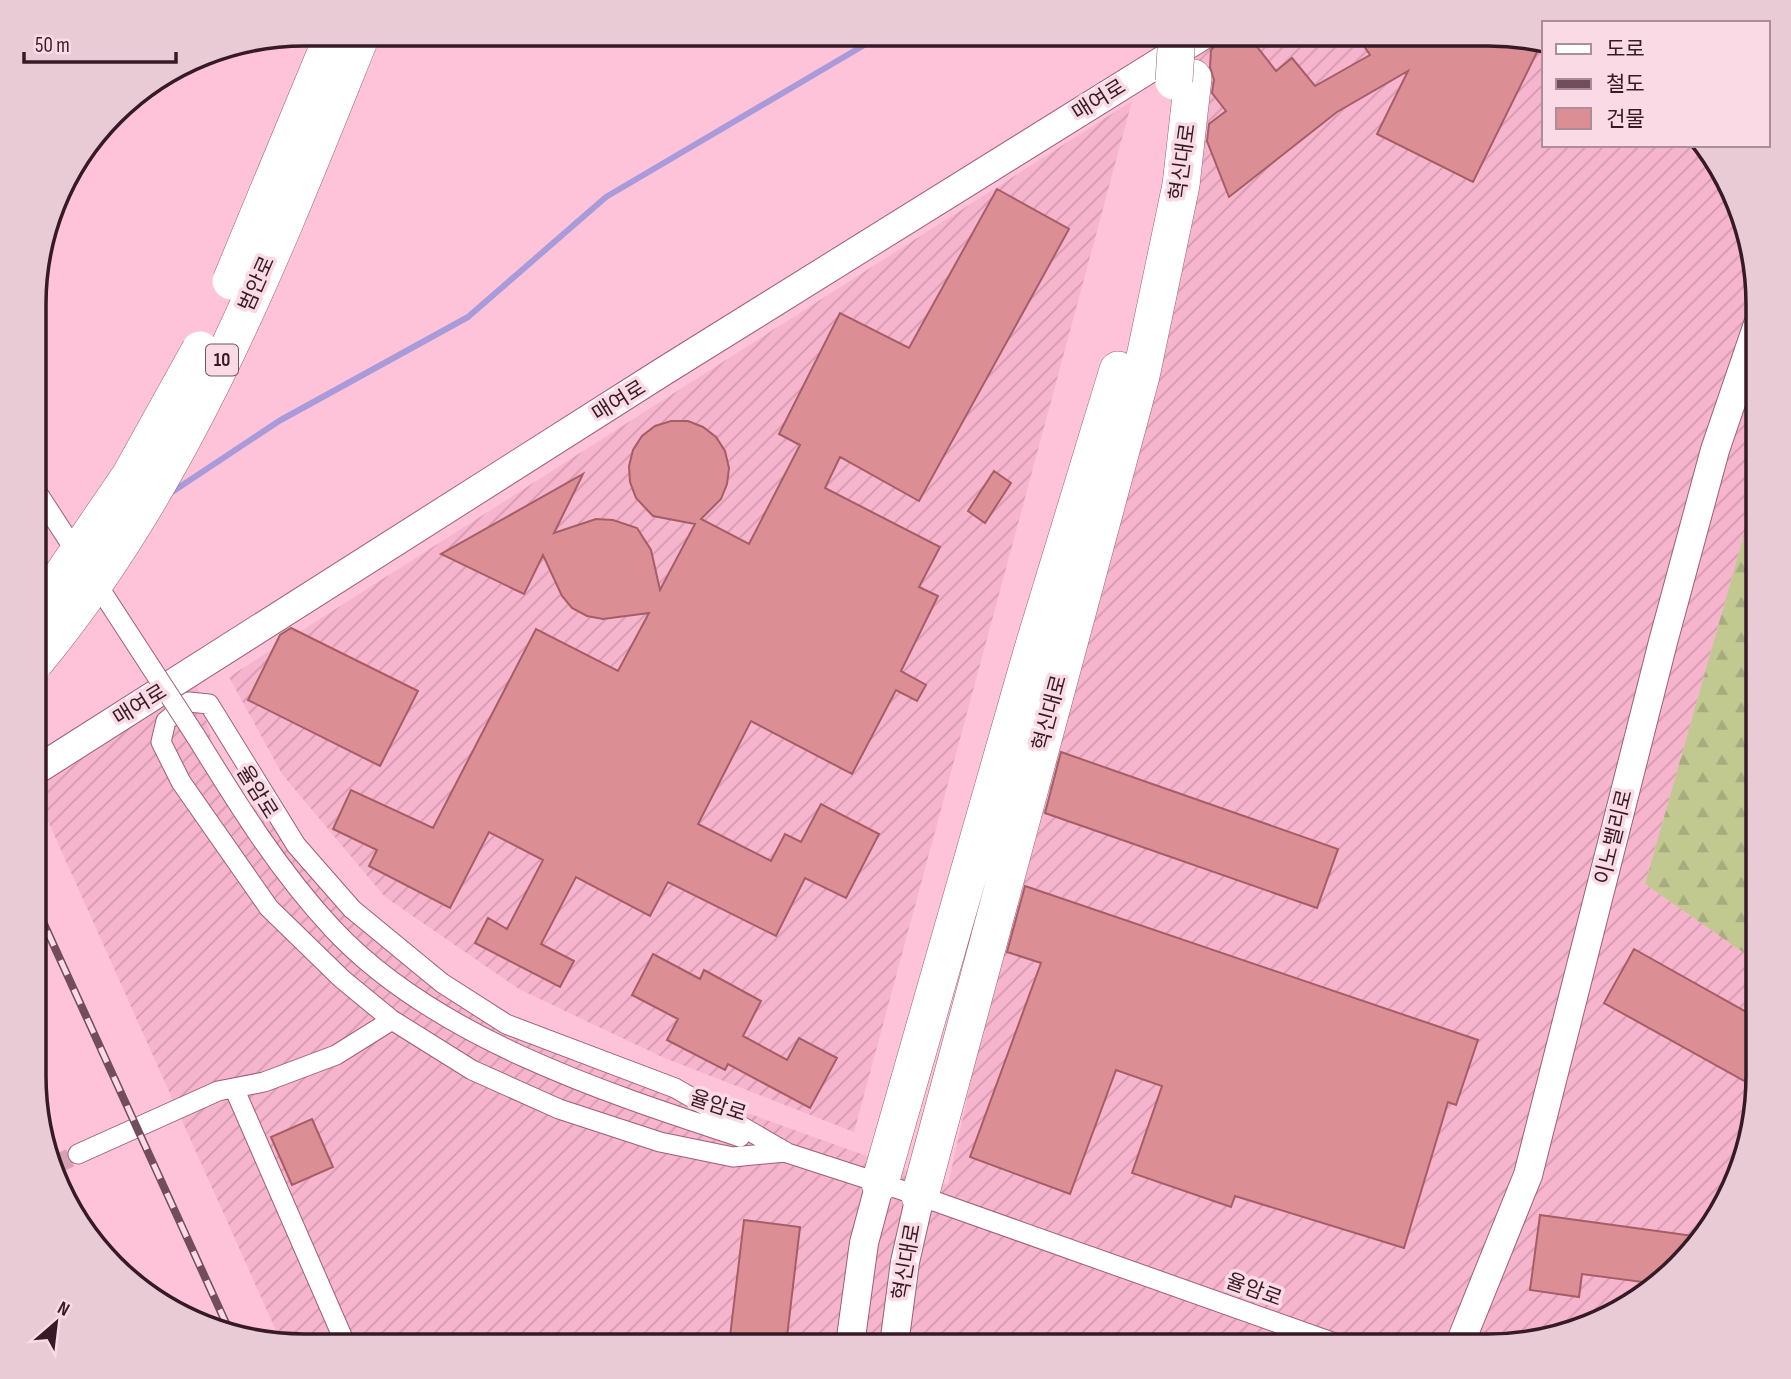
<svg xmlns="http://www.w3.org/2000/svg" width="1791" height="1379" font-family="'Sofia Sans Condensed','Noto Sans KR',sans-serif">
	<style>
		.industrial { fill: url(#industrial-furrows) }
		.forest { fill: url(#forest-firs) }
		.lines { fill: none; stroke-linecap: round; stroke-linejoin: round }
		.stream { stroke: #a99bd9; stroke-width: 6 }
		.building { fill: #db8f95; stroke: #a55e65; stroke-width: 2 }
		.street-tunnel { stroke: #d7a1b5; stroke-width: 19; stroke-dasharray: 19 10; stroke-linecap: butt }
		.street-casing { stroke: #9f5d78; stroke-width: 21 }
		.secondary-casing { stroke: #9f5d78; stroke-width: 30 }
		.highway-casing { stroke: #9f5d78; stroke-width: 38 }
		.street { stroke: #fff; stroke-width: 19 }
		.secondary { stroke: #fff; stroke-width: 28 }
		.highway { stroke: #fff; stroke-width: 37 }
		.rail-casing { stroke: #724d5b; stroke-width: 8 }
		.rail { stroke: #f9dae5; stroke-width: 5; stroke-dasharray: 16; stroke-linecap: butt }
		.street-bridge-casing { stroke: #9f5d78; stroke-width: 21; stroke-linecap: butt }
		.highway-bridge-casing { stroke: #9f5d78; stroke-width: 38; stroke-linecap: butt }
		.street-bridge { stroke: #fff; stroke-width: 19 }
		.highway-bridge { stroke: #fff; stroke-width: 37 }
		.labels { text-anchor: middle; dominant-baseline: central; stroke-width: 7; stroke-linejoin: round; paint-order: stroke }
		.shield { fill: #f9dae5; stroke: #70545f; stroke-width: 2 }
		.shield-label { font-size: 19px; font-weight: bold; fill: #361b26 }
		.street-label { font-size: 21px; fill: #361b26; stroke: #f9dae5 }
		.rim { fill: none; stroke: #361b26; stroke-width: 3.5 }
	</style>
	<defs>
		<pattern id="industrial-furrows" width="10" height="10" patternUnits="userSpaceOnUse" patternTransform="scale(1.75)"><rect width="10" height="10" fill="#f6b4cd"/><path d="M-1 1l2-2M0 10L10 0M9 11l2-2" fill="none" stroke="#d49ab0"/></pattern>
		<pattern id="forest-firs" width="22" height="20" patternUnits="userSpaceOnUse" patternTransform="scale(1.75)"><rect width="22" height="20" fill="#c1c991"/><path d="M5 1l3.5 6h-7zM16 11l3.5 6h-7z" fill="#a6ac7d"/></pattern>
	</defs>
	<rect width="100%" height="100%" fill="#ffc3d9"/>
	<!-- industrial -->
	<path class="industrial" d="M1202,34H1505L1544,43V145H1698L1737,199L1758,303V485L1645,884L1757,962V1094L1737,1180L1691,1254L1592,1325L1488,1346L282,1344L35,792V771L193,671L222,779L442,983L638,1074L948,1185Z
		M1132,101L854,1132L662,1057L519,989L385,897L282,774L229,677Z"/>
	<!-- forest -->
	<path class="forest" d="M1758,485L1757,962L1645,884Z"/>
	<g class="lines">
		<!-- stream -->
		<path class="stream" d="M169,494L279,421L468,317L606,197L883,34"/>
	</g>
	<!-- building -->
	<path class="building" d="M1226,34H1247L1276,71L1292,58L1315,86L1370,55L1356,34H1505L1542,42L1473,182L1377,134L1408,71L1337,112L1229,197L1207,141L1209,124L1226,111L1212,93L1214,80L1210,67L1211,50Z
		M997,189L1069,229L919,501L840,457L825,488L940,547L919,587L938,596L901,671L926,685L917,701L896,690L852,774L751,721L698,824L771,861L785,834L801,842L821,804L879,834L846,898L805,878L776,936L668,882L650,916L576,877L541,944L574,961L560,987L475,943L488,918L507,929L543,860L489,832L450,908L369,866L377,850L333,829L351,790L433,828L536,629L618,671L649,613L603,619L587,616L572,608L562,596L543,555L524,594L441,554L583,474L554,533L596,519L613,520L637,528L651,550L660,590L695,524L653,516L636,498L630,482L629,466L633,450L642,436L655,426L671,421H688L703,427L716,437L725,451L729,468L727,484L721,499L701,519L749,544L800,445L779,434L840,313L909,348Z
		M994,471L1011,483L985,523L968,511Z
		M291,628L418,691L380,766L248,700L280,635Z
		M1061,752L1338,849L1317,908L1045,813Z
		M1025,886L1478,1040L1456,1105L1448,1102L1404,1248L1235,1196L1231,1207L1132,1173L1162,1086L1116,1070L1070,1194L970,1157L1041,963L1007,952Z
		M1634,949L1757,1018L1750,1033L1757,1037V1088L1604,1003Z
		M653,954L700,979L704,970L761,1001L743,1036L787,1060L799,1038L837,1058L810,1108L728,1064L725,1070L667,1040L678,1019L632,995Z
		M312,1119L333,1167L292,1185L271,1137Z
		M1540,1215L1701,1237L1691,1254L1650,1283L1582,1274L1579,1297L1530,1290Z
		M744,1220L800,1227L786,1345H729Z"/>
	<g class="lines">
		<!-- street-tunnel -->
		<path class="street-tunnel" d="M53,1166L78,1154"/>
		<!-- street casing -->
		<g class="street-casing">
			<path id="street" d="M189,702L209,704L296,845L352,909L442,983L506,1024L675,1088L786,1152L733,1157L660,1142L559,1109L472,1070L392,1020L342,979L269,908L181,782L161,742L166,721Z
				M195,735C237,803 278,870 333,929C434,1037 603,1092 740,1137
				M234,1088L346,1345
				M775,1149L920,1196L1343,1346
				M78,1154L218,1091L264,1082L336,1055L392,1020"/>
		</g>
		<!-- secondary casing -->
		<g class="secondary-casing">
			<path id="secondary" d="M35,771L664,371L1205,34
				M850,1345L864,1243L880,1183
				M894,1345L905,1262L920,1196
				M1459,1346L1528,1175L1663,642L1715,450L1758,324"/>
		</g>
		<!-- highway casing -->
		<g class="highway-casing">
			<path id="highway" d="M880,1183L1032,652L1118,370
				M920,1196L1141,376L1181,185L1193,78"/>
		</g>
		<!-- street -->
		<use href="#street" class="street"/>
		<!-- secondary -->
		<use href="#secondary" class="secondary"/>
		<!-- highway -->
		<use href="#highway" class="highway"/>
		<!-- rail casing -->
		<g class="rail-casing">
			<path id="rail" d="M34,902L230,1332"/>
		</g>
		<!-- rail -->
		<use href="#rail" class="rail"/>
		<!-- street-bridge casing -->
		<g class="street-bridge-casing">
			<path id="street-bridge" d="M35,489L195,735"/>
		</g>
		<!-- highway-bridge casing -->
		<g class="highway-bridge-casing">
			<path id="highway-bridge" d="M1174,81L1177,34
				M231,281L334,33
				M35,615L130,476L200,350
				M35,662C187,479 274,251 362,33"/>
		</g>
		<!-- street-bridge -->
		<use href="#street-bridge" class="street-bridge"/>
		<!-- highway-bridge -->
		<use href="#highway-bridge" class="highway-bridge"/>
	</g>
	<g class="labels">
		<!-- shield labels -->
		<rect class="shield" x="206" y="344.5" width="32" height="31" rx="5"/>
		<g class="shield-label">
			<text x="222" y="360">10</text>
		</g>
		<!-- street labels -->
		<g class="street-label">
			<text transform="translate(1099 100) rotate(-32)">매여로</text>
			<text transform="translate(1183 162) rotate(-82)">혁신대로</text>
			<text transform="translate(257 284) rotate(-66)">범안로</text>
			<text transform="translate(619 401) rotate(-32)">매여로</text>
			<text transform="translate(140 705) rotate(-32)">매여로</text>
			<text transform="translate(1050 713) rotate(-75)">혁신대로</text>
			<text transform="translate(257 792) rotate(58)">율암로</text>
			<text transform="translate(1614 837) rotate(-76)">이노밸리로</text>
			<text transform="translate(718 1106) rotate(18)">율암로</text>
			<text transform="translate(907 1262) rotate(-80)">혁신대로</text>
			<text transform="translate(1254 1290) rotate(20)">율암로</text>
		</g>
	</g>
	<!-- crop -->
	<path d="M0 0H1791V1379H0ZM304 46H1488A258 258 0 0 1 1746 304V1076A258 258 0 0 1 1488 1334H304A258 258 0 0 1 46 1076V304A258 258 0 0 1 304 46Z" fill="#e9cbd6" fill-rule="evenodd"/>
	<path class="rim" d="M304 46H1488A258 258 0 0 1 1746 304V1076A258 258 0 0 1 1488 1334H304A258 258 0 0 1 46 1076V304A258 258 0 0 1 304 46Z"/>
	<!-- legend -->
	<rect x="1542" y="21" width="228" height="126" fill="#f9dae5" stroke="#ab8e99" stroke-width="2"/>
	<rect x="1556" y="44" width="35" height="10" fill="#ffffff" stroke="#ab8e99" stroke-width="2"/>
	<text x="1606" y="56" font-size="21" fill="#361b26">도로</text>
	<rect x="1556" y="79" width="35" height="10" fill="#724d5b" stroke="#ab8e99" stroke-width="2"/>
	<text x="1606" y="91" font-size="21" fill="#361b26">철도</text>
	<rect x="1556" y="108" width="35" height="21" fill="#db8f95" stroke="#ab8e99" stroke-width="2"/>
	<text x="1606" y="126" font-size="21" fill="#361b26">건물</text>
	<!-- north arrow -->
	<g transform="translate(56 1323) rotate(28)" stroke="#f9dae5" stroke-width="5" paint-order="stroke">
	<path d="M0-5L12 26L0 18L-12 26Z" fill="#361b26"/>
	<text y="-10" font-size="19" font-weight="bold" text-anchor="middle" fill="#361b26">N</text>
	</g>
	<!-- scale -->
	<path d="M24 52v10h152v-10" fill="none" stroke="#361b26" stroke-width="3.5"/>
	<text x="35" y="52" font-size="21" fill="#361b26" stroke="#f9dae5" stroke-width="5" paint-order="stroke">50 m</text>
</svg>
